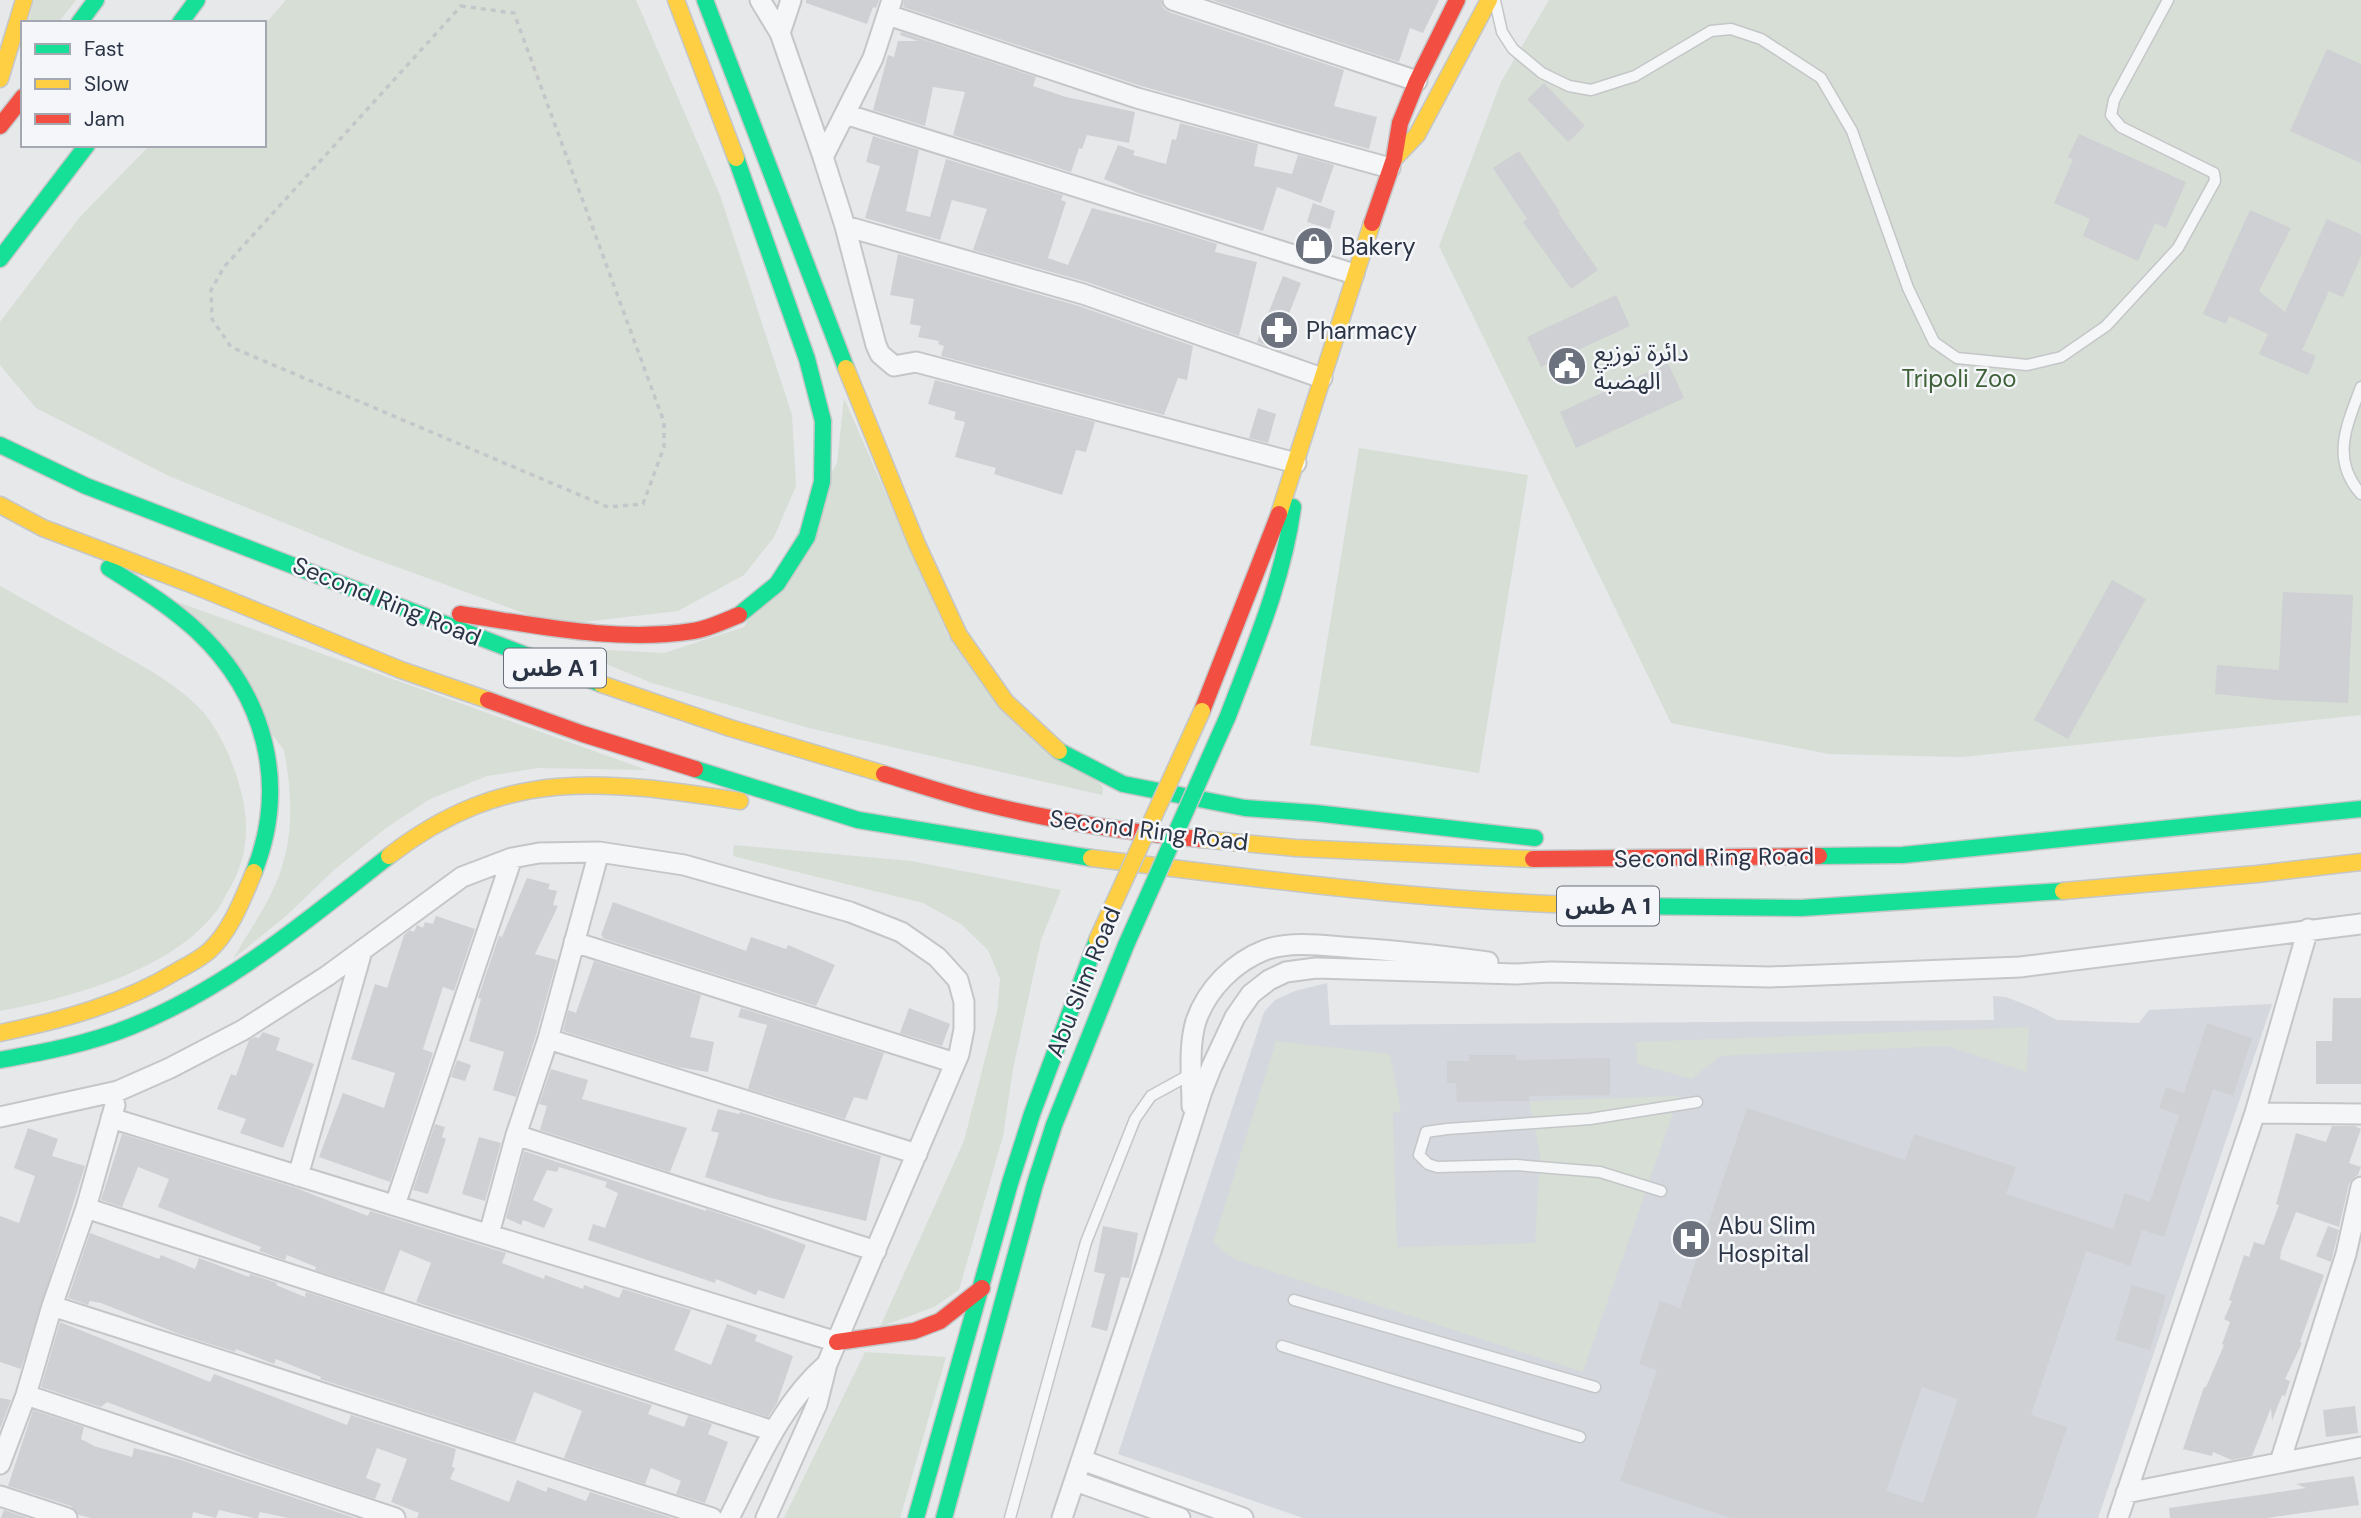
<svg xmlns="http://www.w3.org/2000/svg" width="2361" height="1518" font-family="'DM Sans','Noto Sans Arabic',sans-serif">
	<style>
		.built { fill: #d4d7dd }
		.green { fill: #d6ded6 }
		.building { fill: #ced0d3; fill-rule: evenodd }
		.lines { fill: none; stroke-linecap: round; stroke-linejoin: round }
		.lane-casing { stroke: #c4c6c8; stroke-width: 13 }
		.street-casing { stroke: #c4c6c8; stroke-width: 23 }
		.fast-casing { stroke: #c4c6c8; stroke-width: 19 }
		.slow-casing { stroke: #c4c6c8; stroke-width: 19 }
		.jam-casing { stroke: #c4c6c8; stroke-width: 19 }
		.path { stroke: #c5c6ca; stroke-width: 3.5; stroke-dasharray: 5 5; stroke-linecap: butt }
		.lane { stroke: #f5f6f7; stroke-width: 10 }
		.street { stroke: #f5f6f7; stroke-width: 19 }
		.fast { stroke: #16e098; stroke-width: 16 }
		.slow { stroke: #ffcf43; stroke-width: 16 }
		.jam { stroke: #f24e42; stroke-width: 16 }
		.fast-bridge-casing { stroke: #c4c6c8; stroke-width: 19; stroke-linecap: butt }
		.slow-bridge-casing { stroke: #c4c6c8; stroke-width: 19; stroke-linecap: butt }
		.fast-bridge { stroke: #16e098; stroke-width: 16 }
		.slow-bridge { stroke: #ffcf43; stroke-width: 16 }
		.labels { text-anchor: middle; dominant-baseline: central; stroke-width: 5; stroke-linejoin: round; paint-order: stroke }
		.shield { fill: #f4f6f9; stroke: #676e7b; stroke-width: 2 }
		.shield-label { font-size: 23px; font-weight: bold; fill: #2b3445 }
		.poi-label { font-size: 24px; fill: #2b3445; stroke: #f4f6f9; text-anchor: start }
		.park-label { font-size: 24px; fill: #3f6138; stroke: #f4f6f9 }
		.street-label { font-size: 24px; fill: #2b3445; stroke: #f4f6f9 }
	</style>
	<rect width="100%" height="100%" fill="#e6e8ea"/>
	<!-- built -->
	<path class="built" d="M1327,983L1330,1025L1994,1020L1993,996L2006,997L2034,1008L2057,1020L2139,1023L2149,1010L2272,1004L2098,1518H1303L1118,1454L1264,1012L1275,1000L1295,991Z"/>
	<!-- green -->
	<path class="green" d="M34,0H76L58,23H28Z
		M286,0H636L720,195L792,415L796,486L774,537L744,575L678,611L557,625L361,554L169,476L36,408L0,365V322L79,218L150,145H264V25Z
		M1549,0H2361V715L1962,757L1829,754L1671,723L1439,246L1501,82Z
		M844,398L948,636L1103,787L1102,795L809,728L652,683L568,648L664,653L744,627L837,463Z
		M1359,448L1528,475L1479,773L1310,745Z
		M0,586C36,606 71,626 107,646C140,665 177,683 203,712C221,733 233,762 240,788C250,822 248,855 231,886C226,893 223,902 218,909C174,970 70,998 0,1011Z
		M166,598L647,770L538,768L487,776L430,799L386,828L334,870L287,915L233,959C250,929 274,897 283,863C294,828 291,786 284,750Z
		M734,845L911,861L1061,890L1041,940L1013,1069L1003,1136L959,1290L934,1307L880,1327L964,1141L997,1012L1000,979L988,950L961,924L923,903L733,856Z
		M2029,1027L2027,1072L1947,1046L1720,1056L1692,1079L1637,1064L1636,1042Z
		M1276,1041L1390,1054L1401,1112L1393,1113L1397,1247L1535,1243L1540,1154L1529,1101L1679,1096L1583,1372L1234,1259L1213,1243Z
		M865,1352L946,1357L900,1518H784Z"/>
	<!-- building -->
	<path class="building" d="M806,0H879L876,8L873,7L867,24L806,3Z
		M904,0H1161L1163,8L1169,12L1344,70L1334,106L1377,117L1369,149L1141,86L903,7Z
		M1212,0H1439L1423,33L1410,28L1399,62Z
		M901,32L1036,77L1033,86L1066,97L1135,112L1129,143L1087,135L1082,149L1079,148L1071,172L953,135L965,92L933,87L925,126L873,110L888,55L894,57L898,41H918L900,35Z
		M2327,49L2361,64V163L2290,131Z
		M1544,83L1585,126L1568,142L1527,99Z
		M1180,123L1258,144L1254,166L1292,174L1298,155L1334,165L1321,203L1277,187L1263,231L1138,193L1104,179L1118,145L1135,151L1133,155L1166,164L1172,139L1176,140Z
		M2079,134L2186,182L2166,228L2155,223L2138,261L2083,236L2090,219L2054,203L2073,160L2068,157Z
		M873,136L919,150L906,211L930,217L946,159L1063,195L1061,200L1066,202L1048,258L1068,265L1092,208L1157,225L1217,244L1215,252L1257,262L1239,336L1087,282L973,250L987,209L952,200L940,240L865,218L880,166L866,162Z
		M1519,151L1560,212L1558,213L1598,270L1571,289L1523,222L1527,219L1493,168Z
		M1313,203L1335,211L1330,229L1307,222Z
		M2250,210L2291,228L2259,291L2285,312L2327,219L2361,234V256L2343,297L2329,291L2302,350L2316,356L2308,375L2259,354L2268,334L2229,316L2226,324L2203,314Z
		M898,254L1079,306L1193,346L1187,380L1178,378L1164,415L941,356L944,346L938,344L939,341L918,337L921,326L910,324L914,299L890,295Z
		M1283,276L1301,283L1287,319L1293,321L1281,351L1257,342Z
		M1616,295L1630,326L1541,367L1527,337Z
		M1668,363L1684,398L1576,448L1560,412Z
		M935,380L1095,422L1086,452L1076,450L1062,495L994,474L996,468L955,457L965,422L954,419L956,412L928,404Z
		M1258,408L1276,414L1268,443L1249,438Z
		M2112,580L2146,599L2068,739L2034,720Z
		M2283,592L2353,595L2348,703L2278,700L2215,694L2217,665L2279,670Z
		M527,878L550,884L548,889L557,891L553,905L558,906L535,954L557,960L536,1035L516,1097L493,1090L504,1052L469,1041L481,999L478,998L499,936L502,937Z
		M613,902L746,951L751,937L786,949L788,945L835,965L816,1006L602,938L603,936L601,935Z
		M436,916L475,929L454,991L443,987L423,1049L433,1053L390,1182L319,1157L343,1093L384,1108L395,1073L351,1059L375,984L387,988L404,935L410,930L414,932L417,925L423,928L425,922L433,924Z
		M594,961L701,995L690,1037L714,1042L708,1072L678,1067L563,1031L568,1010L576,1013Z
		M2333,998H2361V1084H2316V1041H2332Z
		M741,1008L884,1053L867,1100L854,1097L845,1119L748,1089L767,1025L738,1017Z
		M909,1008L950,1024L942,1046L900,1033Z
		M2207,1023L2252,1038L2233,1096L2213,1089L2164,1237L2142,1230L2130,1266L2086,1251L2031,1415L2067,1427L2036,1518H1731L1620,1481L1657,1370L1639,1364L1660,1301L1680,1308L1747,1108L1905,1160L1914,1134L2016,1167L2006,1194L2113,1229L2125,1193L2150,1202L2179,1115L2159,1108L2166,1087L2184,1093ZM1922,1387L1958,1399L1923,1503L1886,1491Z
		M263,1032L280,1038L276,1050L314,1064L283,1148L240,1133L246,1119L217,1109L231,1074L236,1076L249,1040L255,1037L259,1038Z
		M1469,1055H1516V1060L1610,1058V1095L1529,1096V1101L1457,1102L1456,1083H1447V1061H1469Z
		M457,1060L471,1065L465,1081L451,1077Z
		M551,1069L588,1080L582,1099L687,1128L670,1172L540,1130L547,1106L539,1104Z
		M718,1109L739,1114L740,1112L881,1156L866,1221L771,1198L705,1177L719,1133L711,1131Z
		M435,1124L445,1127L442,1137L446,1139L428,1194L413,1190Z
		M2332,1126H2355L2361,1129L2349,1163L2361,1167L2358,1175L2353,1178L2349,1184L2339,1227L2296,1212L2281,1251L2280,1259L2324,1275L2300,1342L2302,1343L2285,1379L2290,1381L2285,1396L2282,1395L2272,1421L2271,1408L2252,1456L2232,1460L2213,1452L2212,1456L2183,1449L2204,1387H2206L2224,1345L2222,1344L2230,1322L2224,1319L2232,1301L2229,1300L2244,1255L2249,1257L2254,1242L2264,1245L2279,1205L2276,1204L2296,1133L2326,1142Z
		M28,1128L58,1139L52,1156L85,1166L21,1369L0,1362V1216L19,1223L35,1176L14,1168Z
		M122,1134L296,1188L368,1216L370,1211L506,1253L502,1263L544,1279L545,1275L583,1289L584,1285L619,1298L623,1289L691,1310L674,1350L711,1365L727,1324L757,1335L755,1341L793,1356L777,1403L768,1417L416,1302L431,1263L400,1250L384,1292L315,1270L316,1267L287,1255L285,1260L259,1251L261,1247L158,1207L169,1179L138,1167L122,1207L101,1200Z
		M479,1137L501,1143L485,1201L462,1194Z
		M524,1151L706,1211V1209L754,1225L806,1245L784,1299L758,1290L756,1295L716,1279L715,1283L588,1240L593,1224L605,1228L618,1193L605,1187L607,1182L559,1167L557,1172L547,1170L533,1200L553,1209L544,1228L523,1220L521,1225L506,1218Z
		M1103,1226L1138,1233L1130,1275L1129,1278L1121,1277L1107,1331L1091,1327L1105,1274L1094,1272Z
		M2328,1226L2339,1230L2331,1262L2316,1256Z
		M90,1233L159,1259L161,1255L195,1269L199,1258L249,1277L250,1274L277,1283L276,1285L305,1297L306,1292L652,1405L648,1414L684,1427L688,1416L712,1424L708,1434L728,1442L705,1503L676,1494L681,1481L651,1468L645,1484L564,1458L582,1411L534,1392L515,1442L320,1379L321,1377L276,1359L274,1364L236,1349L235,1352L179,1334L101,1303L90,1301L88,1305L68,1298Z
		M2132,1285L2166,1295L2150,1350L2115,1340Z
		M60,1322L210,1382L214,1374L347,1425L351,1415L456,1449L452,1467L455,1468L450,1479L509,1502L517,1480L546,1492L548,1487L586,1501L590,1492L672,1518H417L419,1513L391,1502L407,1459L377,1448L366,1478L381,1484L375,1499L256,1459L107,1402L101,1407L41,1387Z
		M0,1398L11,1400L0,1429Z
		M2355,1406L2358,1433L2326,1437L2323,1410Z
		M33,1410L84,1427L81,1439L94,1446L132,1457L134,1448L178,1459L355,1518H288L260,1512L258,1518H254L219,1510L216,1518L193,1512L192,1518H91L79,1515L71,1506L8,1486Z
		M2354,1476L2359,1505L2267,1518H2170L2169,1508L2306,1488L2296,1484Z
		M4,1510L28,1518H1Z"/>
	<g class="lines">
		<!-- lane casing -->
		<g class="lane-casing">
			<path id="lane" d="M1495,1L1502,32L1513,49L1542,73L1569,86L1591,90L1635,76L1711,31L1731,29L1761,39L1821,78L1852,131L1908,288L1934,342L1957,358L2027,365L2061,357L2106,326L2178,248L2215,181L2214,173L2121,127L2111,115L2114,100L2168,0
				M2361,387C2347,425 2330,459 2361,494
				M1661,1191L1600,1172L1516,1165L1437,1167L1428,1164L1419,1155L1426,1132L1447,1129L1590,1119L1697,1102
				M1294,1300L1595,1387
				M1282,1346L1580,1437
				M1010,1518L1086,1242L1135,1119L1151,1096L1191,1074"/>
		</g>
		<!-- street casing -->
		<g class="street-casing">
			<path id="street" d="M760,0L780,33L823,157L845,226L876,345L880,354L894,366L916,362L1296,463
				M1173,0L1417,81
				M888,15L1137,98L1390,168
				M780,33L791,0
				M845,114L1354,274
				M823,157L873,58L892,0
				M845,226L1083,294L1322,378
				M574,942L955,1063
				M548,1039L917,1154
				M1192,1106C1192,1079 1188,1047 1196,1021C1207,989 1234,962 1265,950C1292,940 1327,946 1355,948C1399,951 1443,956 1488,962
				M2255,1113L2361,1114
				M0,1117L118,1091L170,1068L243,1030L327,976L462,877L512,858L539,853L599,852L684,865L850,912L901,932L937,957L958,980L964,1002V1029L959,1054L827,1364L817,1404L766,1518
				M111,1118L837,1342
				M516,1135L876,1251
				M298,1176L362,951
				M395,1205L512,858
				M86,1208L773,1431
				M489,1234L516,1135L548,1039L599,852
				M52,1306L712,1518
				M26,1395L395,1518
				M1082,1460L1243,1518
				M2280,1462L2346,1254L2361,1187
				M0,1464L26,1395L52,1306L86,1208L115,1105
				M1075,1481L1180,1518
				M2126,1493L2361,1447
				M0,1496L67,1518
				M729,1518C757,1464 780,1405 827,1364
				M1062,1518L1151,1251L1202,1091L1212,1066L1235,1017L1251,994L1269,980L1286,972L1316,968L1516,974L1551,972L1770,977L2020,967L2361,924
				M2118,1518L2255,1113L2308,929"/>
		</g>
		<!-- fast casing -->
		<g class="fast-casing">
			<path id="fast" d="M705,0L846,368
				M79,23L96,0
				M180,23L197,0
				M736,158L807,359L823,421L822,482L807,537L777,584L739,615
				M0,259L87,145
				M0,445L86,486L601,684
				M109,568C139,587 170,606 197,631C265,695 289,784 254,872
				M1228,716C1254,647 1283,581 1293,507
				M1059,751L1123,784L1245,808L1315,813L1535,838
				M695,769L858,820L1091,858
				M1819,856L1903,855L2361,809
				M1623,906L1801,908L2063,891
				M0,1060C44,1052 88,1044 130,1027C228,988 307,920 389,856
				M916,1518L1010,1183L1032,1114L1097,940
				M944,1518L1035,1184L1054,1125L1126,945"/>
		</g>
		<!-- slow casing -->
		<g class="slow-casing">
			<path id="slow" d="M676,0L736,158
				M0,79L24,0
				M1394,159L1417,135L1489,0
				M846,368L917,544L959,635L1006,702L1059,751
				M0,505L43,528L188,583L401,670L488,700
				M1279,514L1372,223
				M601,684L730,728L884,774
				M1200,839L1296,848L1533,859
				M389,856C505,766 604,780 740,801
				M1091,858C1268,880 1445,904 1623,906
				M2063,891L2257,874L2361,862
				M0,1033C62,1020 123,1004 177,971C188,965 200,959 209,951C231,931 243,898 254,872"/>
		</g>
		<!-- jam casing -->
		<g class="jam-casing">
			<path id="jam" d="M0,126L23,97
				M1372,223L1394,159L1400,123L1417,81L1457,0
				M460,614C536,625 616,643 693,631C708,629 724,621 739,615
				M488,700L583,734L695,769
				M1202,711L1279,514
				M884,774C917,784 949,795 982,803C1054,821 1127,832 1200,839
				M1533,859L1819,856
				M837,1342L914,1331L940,1321L982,1288"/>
		</g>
		<!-- path -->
		<path class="path" d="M461,6L514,13L664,422V447L643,504L608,507L231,347L212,319L211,290L224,267Z"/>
		<!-- lane -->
		<use href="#lane" class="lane"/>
		<!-- street -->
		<use href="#street" class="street"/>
		<!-- fast -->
		<use href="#fast" class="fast"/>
		<!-- slow -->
		<use href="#slow" class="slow"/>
		<!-- jam -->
		<use href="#jam" class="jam"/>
		<!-- fast-bridge casing -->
		<g class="fast-bridge-casing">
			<path id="fast-bridge" d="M1126,945L1228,716"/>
		</g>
		<!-- slow-bridge casing -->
		<g class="slow-bridge-casing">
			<path id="slow-bridge" d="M1097,940L1202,711"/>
		</g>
		<!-- fast-bridge -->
		<use href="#fast-bridge" class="fast-bridge"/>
		<!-- slow-bridge -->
		<use href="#slow-bridge" class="slow-bridge"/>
	</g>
	<!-- icons -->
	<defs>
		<g id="shop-disc" transform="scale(2.0125)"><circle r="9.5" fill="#6c737f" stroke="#f4f6f9"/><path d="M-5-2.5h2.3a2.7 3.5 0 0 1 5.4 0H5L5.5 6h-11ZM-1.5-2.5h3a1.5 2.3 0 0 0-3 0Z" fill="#fff"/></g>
		<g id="pharmacy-disc" transform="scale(2.0125)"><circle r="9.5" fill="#6c737f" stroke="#f4f6f9"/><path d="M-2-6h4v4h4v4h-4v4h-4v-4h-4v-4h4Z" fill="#fff"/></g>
		<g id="civic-disc" transform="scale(2.0125)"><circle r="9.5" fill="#6c737f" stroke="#f4f6f9"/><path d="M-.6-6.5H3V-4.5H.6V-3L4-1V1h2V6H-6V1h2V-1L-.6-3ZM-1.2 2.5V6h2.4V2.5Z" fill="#fff"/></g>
		<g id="hospital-disc" transform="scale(2.0125)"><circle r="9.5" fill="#6c737f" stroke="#f4f6f9"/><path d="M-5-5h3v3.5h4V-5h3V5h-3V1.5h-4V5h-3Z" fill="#fff"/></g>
	</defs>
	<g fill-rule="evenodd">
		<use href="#shop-disc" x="1314" y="246"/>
		<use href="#pharmacy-disc" x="1279" y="330"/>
		<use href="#civic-disc" x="1567" y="366"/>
		<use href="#hospital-disc" x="1691" y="1239"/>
	</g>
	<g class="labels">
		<!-- shield labels -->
		<g class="shield">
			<rect x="504" y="648.5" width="102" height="39" rx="5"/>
			<rect x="1557" y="886.5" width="102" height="39" rx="5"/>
		</g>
		<g class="shield-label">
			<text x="555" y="668">طس A 1</text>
			<text x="1608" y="906">طس A 1</text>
		</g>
		<!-- poi labels -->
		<g class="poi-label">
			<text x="1341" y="246">Bakery</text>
			<text x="1306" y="330">Pharmacy</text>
			<text x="1594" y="352">دائرة توزيع<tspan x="1594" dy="28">الهضبة</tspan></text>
			<text x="1718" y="1225">Abu Slim<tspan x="1718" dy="28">Hospital</tspan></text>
		</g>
		<!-- park labels -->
		<g class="park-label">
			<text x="1959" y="378">Tripoli Zoo</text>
		</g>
		<!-- street labels -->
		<g class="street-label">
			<text transform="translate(387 601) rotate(22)">Second Ring Road</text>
			<text transform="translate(1149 830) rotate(7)">Second Ring Road</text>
			<text transform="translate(1714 857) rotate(-1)">Second Ring Road</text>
			<text transform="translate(1083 982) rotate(-68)">Abu Slim Road</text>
		</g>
	</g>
	<!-- legend -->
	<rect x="21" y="21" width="245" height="126" fill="#f4f6f9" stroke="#a4a8b1" stroke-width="2"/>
	<rect x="35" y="44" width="35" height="10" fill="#16e098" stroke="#a4a8b1" stroke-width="2"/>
	<text x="84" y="56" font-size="21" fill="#2b3445">Fast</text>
	<rect x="35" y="79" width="35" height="10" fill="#ffcf43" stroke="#a4a8b1" stroke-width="2"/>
	<text x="84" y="91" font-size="21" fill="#2b3445">Slow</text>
	<rect x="35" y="114" width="35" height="10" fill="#f24e42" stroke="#a4a8b1" stroke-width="2"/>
	<text x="84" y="126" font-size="21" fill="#2b3445">Jam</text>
</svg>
